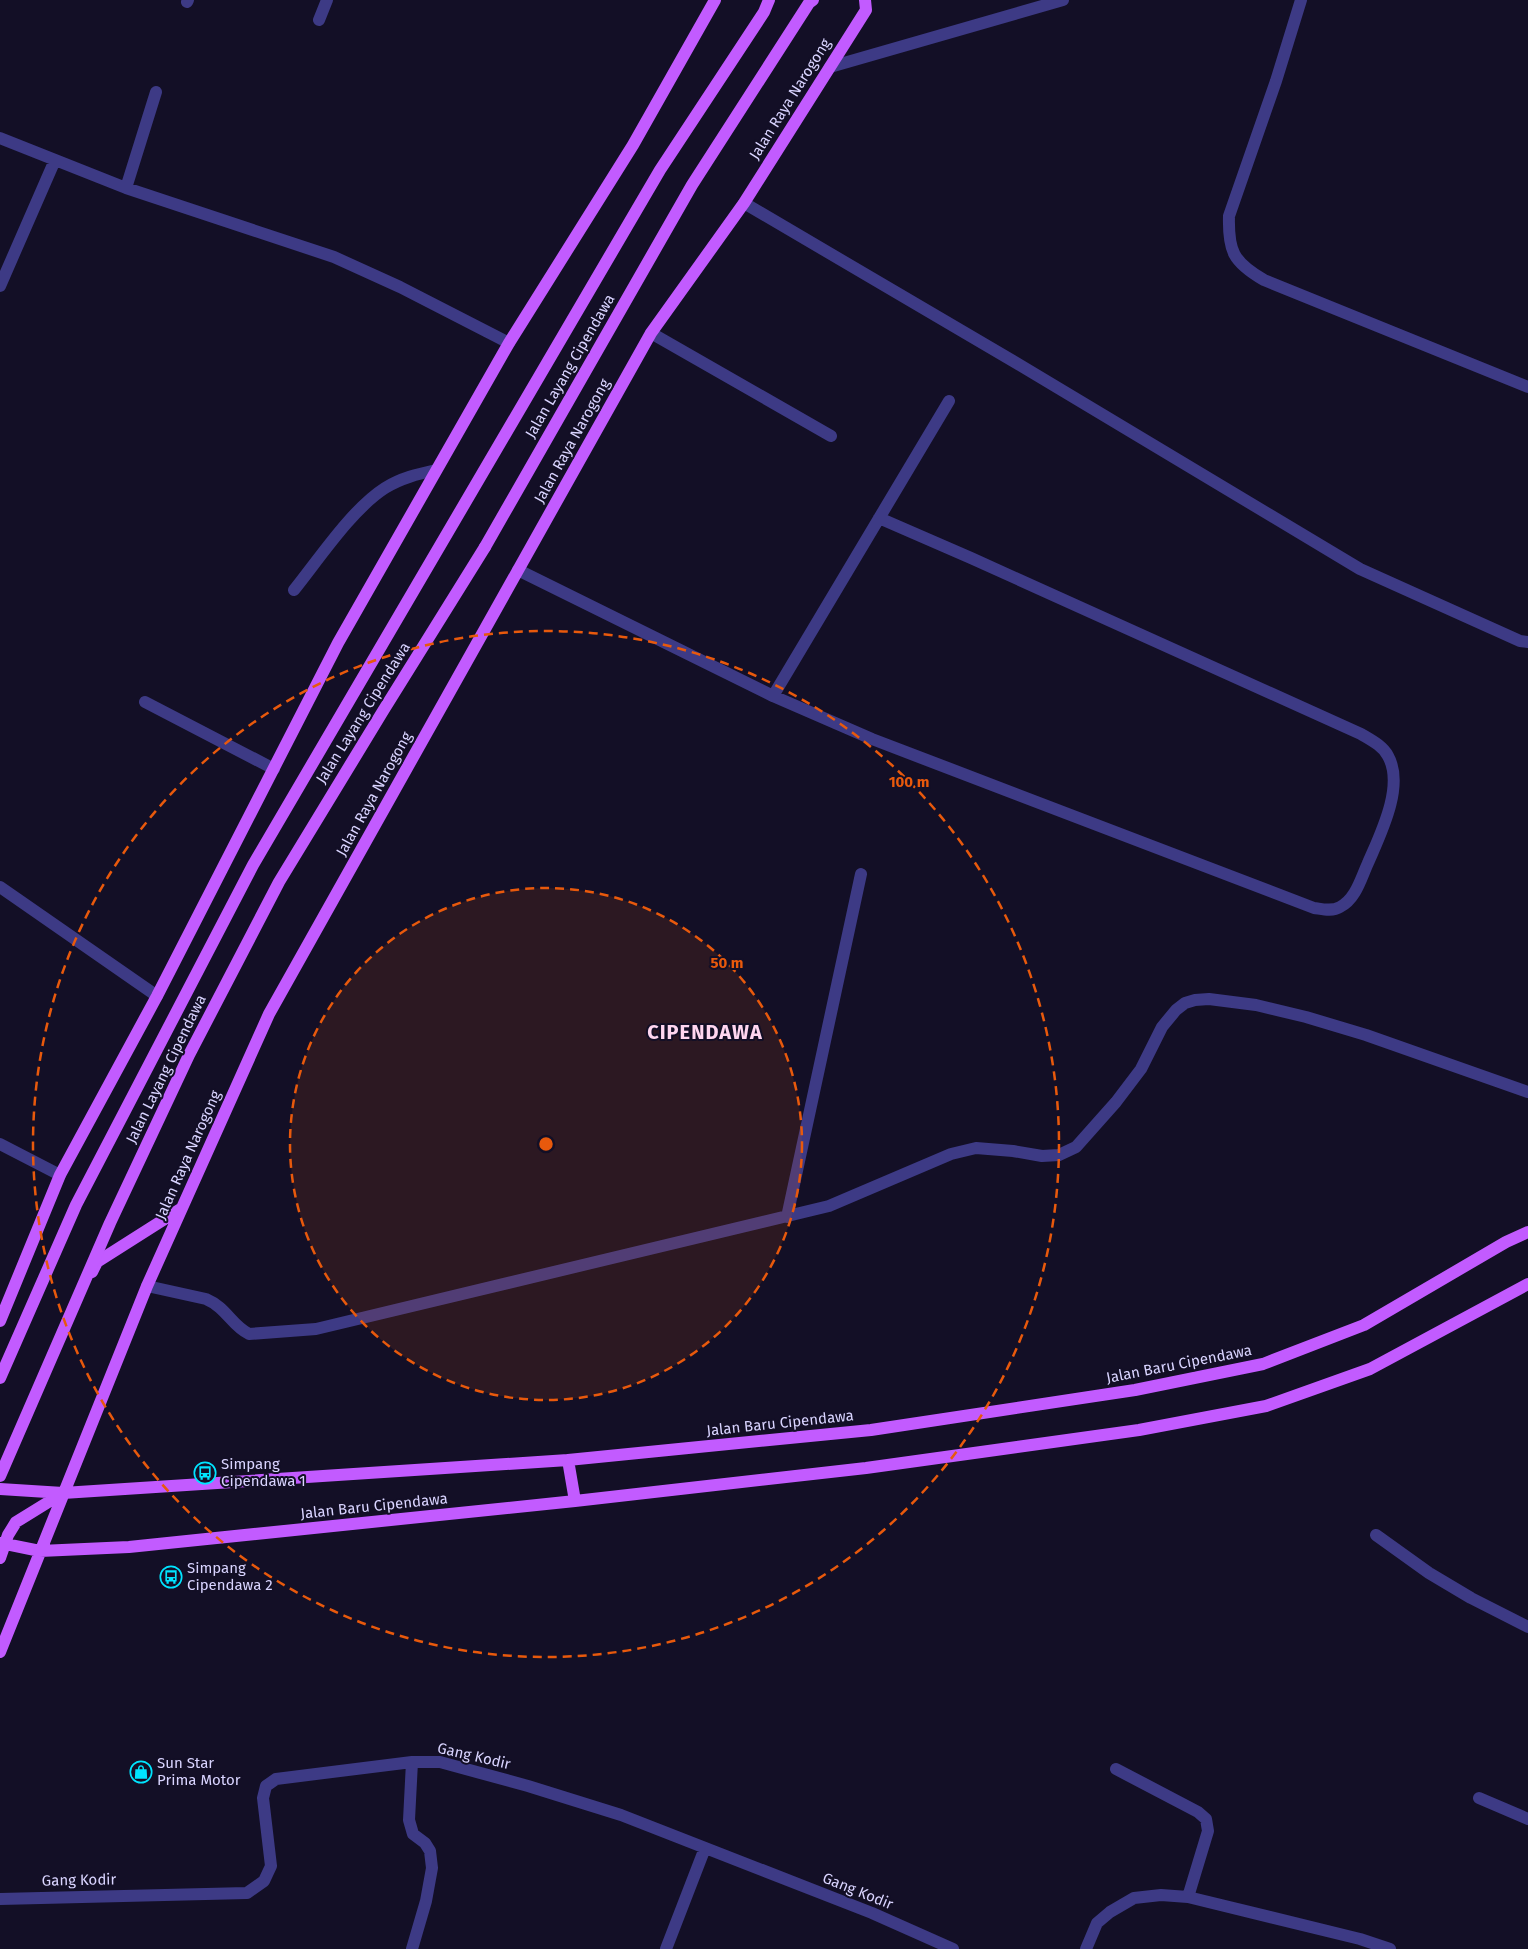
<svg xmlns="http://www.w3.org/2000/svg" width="1528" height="1949" font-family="'Fira Sans',sans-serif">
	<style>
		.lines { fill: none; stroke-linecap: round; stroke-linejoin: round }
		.minor { stroke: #3d3a85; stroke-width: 12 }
		.major { stroke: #c25bff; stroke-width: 12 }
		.major-bridge { stroke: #c25bff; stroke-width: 12 }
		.ring { fill: none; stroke: #e8590c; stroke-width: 2.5; stroke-dasharray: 9 6 }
		.labels { text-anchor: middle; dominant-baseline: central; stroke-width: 4; stroke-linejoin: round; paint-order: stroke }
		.street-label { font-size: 15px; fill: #d9d4ff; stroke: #130f26 }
		.poi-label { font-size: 15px; fill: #d9d4ff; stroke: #130f26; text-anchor: start }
		.district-label { font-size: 20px; font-weight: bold; letter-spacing: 1px; fill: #ffd6f0; stroke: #130f26 }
		.centre { fill: #e8590c; stroke: #130f26; stroke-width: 2.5 }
		.ring-label { font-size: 15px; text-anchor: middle; font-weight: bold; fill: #e8590c; stroke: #130f26; stroke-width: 4; stroke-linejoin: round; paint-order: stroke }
	</style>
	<rect width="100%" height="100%" fill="#130f26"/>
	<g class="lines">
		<!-- minor -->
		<path class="minor" d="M1301,0L1276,81L1229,216C1228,251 1233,262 1264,280L1528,387
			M187,2L188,0
			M319,20L327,0
			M830,67L1063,0
			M0,138L126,188L334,257L400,287L509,343
			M126,188L156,92
			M744,203L1013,361L1360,569L1520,641L1528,642
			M0,286L55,160
			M651,333L831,436
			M518,570L773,696L872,739L1314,908C1322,909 1332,912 1340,907C1356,899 1361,878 1368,863C1380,835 1405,786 1388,756C1383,746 1371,740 1361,734L971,558L879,518
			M294,590C319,559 352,509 385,488C401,478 418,474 436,470
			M773,696L949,401
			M145,702L274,769
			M0,887L157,996
			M0,1144L60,1175
			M787,1217L861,874
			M147,1286L206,1299C227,1308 231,1325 249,1334L316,1329L829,1206L951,1154L976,1148L1013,1151L1042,1156L1059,1155L1076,1147L1116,1102L1141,1069L1162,1027L1176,1010L1185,1003L1195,1000L1209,999L1256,1005L1306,1017L1366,1035L1528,1092
			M1376,1535L1429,1573L1471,1598L1528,1627
			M1116,1769L1198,1812L1206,1819L1208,1831L1188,1897
			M1479,1798L1528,1819
			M0,1899L247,1893L264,1881L271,1866L263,1798L266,1786L276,1779L412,1762H440L528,1786L621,1815L872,1913L953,1949
			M412,1949L426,1901L432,1868L430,1851L425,1843L413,1834L409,1820L412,1762
			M666,1949L705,1848
			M1086,1949L1097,1923L1110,1912L1134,1898L1161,1895L1188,1897L1360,1939L1390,1949"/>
		<!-- major -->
		<path class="major" d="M485,547L692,185L809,3L813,0
			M92,1272L97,1262L182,1208
			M0,1321L60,1175L157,996L338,643L509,343L633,145L715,0
			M0,1378L76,1205L253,865L660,170L764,12L769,0
			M568,1460L575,1501
			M0,1489L63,1493L568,1460L871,1430L1135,1390L1263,1364L1364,1325L1506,1242L1528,1232
			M0,1543L40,1551L129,1547L575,1501L866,1468L1139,1430L1266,1406L1370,1369L1528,1284
			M0,1558L8,1535L16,1522L63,1493
			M0,1652L147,1286L269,1014L651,333L744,203L866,10L865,0"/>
		<!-- major-bridge -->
		<path class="major-bridge" d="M0,1476L110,1223L189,1055L279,882L383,711L485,547"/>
	</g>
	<!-- distance rings -->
	<circle cx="546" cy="1144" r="256" fill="#e8590c" fill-opacity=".12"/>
	<g class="ring">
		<circle cx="546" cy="1144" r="256"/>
		<circle cx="546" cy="1144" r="513"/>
	</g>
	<!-- icons -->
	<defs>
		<g id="bus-ring" transform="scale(1.125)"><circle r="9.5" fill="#130f26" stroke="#00e5ff" stroke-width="1.5"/><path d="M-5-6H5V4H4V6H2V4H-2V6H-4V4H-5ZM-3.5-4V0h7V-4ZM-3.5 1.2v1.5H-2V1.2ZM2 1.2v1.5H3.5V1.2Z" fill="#00e5ff"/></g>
		<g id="shop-ring" transform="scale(1.125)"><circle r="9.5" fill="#130f26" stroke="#00e5ff" stroke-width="1.5"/><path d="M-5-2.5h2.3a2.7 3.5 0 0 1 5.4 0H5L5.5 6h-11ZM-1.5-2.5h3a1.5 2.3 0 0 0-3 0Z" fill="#00e5ff"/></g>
	</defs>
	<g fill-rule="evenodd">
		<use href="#bus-ring" x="205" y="1473"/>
		<use href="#bus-ring" x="171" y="1577"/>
		<use href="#shop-ring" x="141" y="1772"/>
	</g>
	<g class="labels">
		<!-- street labels -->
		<g class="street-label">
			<text transform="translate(790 99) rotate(-58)">Jalan Raya Narogong</text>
			<text transform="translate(570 366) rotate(-60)">Jalan Layang Cipendawa</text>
			<text transform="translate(572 441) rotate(-61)">Jalan Raya Narogong</text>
			<text transform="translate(363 713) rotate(-58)">Jalan Layang Cipendawa</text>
			<text transform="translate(374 794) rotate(-61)">Jalan Raya Narogong</text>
			<text transform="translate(166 1069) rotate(-64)">Jalan Layang Cipendawa</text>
			<text transform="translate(188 1155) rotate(-66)">Jalan Raya Narogong</text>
			<text transform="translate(1179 1364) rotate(-11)">Jalan Baru Cipendawa</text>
			<text transform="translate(780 1423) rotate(-6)">Jalan Baru Cipendawa</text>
			<text transform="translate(374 1506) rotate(-6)">Jalan Baru Cipendawa</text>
			<text transform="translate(474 1756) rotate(13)">Gang Kodir</text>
			<text transform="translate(79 1880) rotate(-1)">Gang Kodir</text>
			<text transform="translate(858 1891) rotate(22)">Gang Kodir</text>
		</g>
		<!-- poi labels -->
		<g class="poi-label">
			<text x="221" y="1464">Simpang<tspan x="221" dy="17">Cipendawa 1</tspan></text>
			<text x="187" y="1568">Simpang<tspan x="187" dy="17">Cipendawa 2</tspan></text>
			<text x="157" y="1763">Sun Star<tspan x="157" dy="17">Prima Motor</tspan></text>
		</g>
		<!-- district labels -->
		<g class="district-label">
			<text x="705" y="1032">CIPENDAWA</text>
		</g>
	</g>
	<circle cx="546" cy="1144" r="8" class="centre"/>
	<g class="ring-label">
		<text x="909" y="787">100 m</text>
		<text x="727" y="968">50 m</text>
	</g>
</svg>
